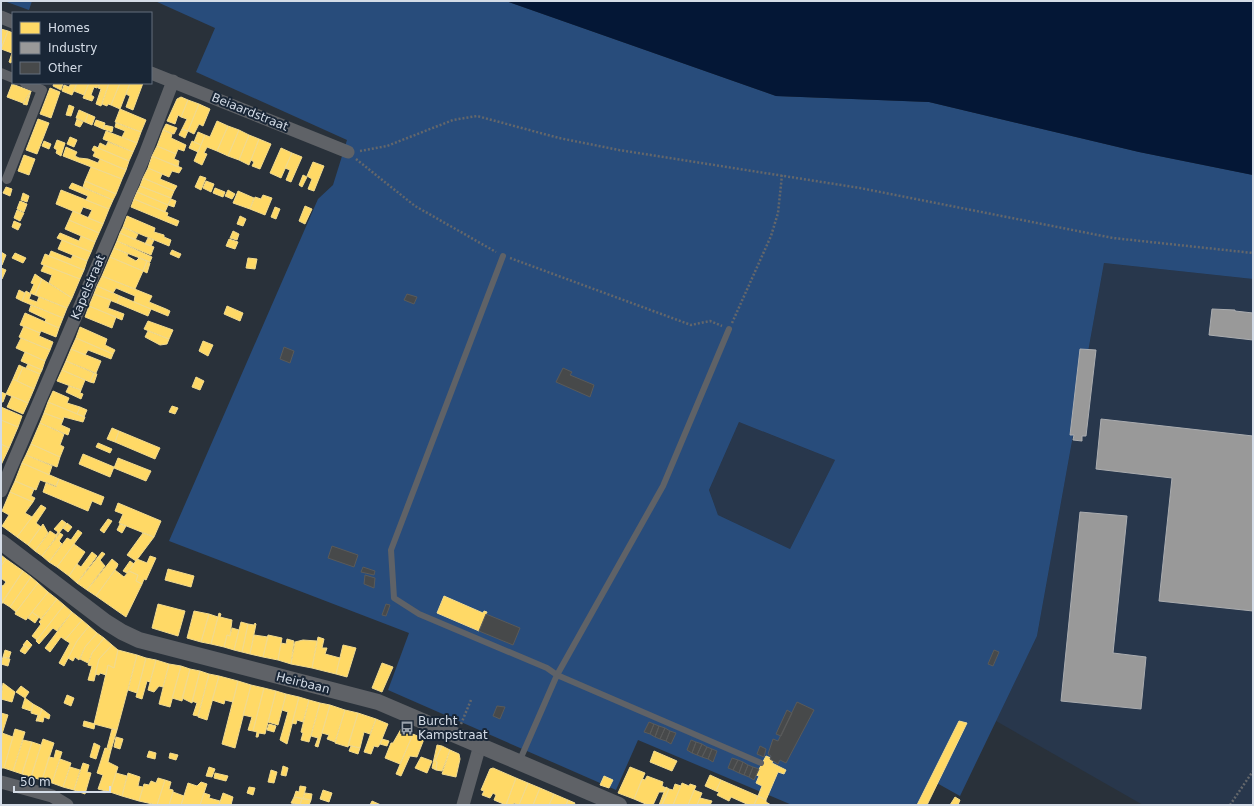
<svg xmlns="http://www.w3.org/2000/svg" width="1254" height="806" font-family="'DejaVu Sans',sans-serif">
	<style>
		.built { fill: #28374c }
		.green { fill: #284c7b; fill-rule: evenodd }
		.water { fill: #041736 }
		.homes { fill: #ffd966; stroke: #f2da8d }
		.industry { fill: #999; stroke: #abadb0 }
		.building { fill: #47494a; stroke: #595a5a }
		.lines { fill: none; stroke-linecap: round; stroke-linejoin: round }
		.path { stroke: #64676b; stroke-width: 2.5; stroke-dasharray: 2 2; stroke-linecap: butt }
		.service { stroke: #5f6267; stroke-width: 6 }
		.pedestrian { stroke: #5f6267; stroke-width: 10 }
		.minor { stroke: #5f6267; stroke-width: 13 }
		.tertiary { stroke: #5f6267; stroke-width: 16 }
		.labels { text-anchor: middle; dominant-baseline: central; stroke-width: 4; stroke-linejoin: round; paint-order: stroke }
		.street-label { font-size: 12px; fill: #d4dce7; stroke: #192636 }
		.poi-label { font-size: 12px; fill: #d4dce7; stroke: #192636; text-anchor: start }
	</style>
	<rect width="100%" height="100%" fill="#29313a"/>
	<!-- built -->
	<path class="built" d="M1104,263L1253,279V805H1143L996,721L1037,636Z
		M739,422L835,460L790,549L718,515L709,490Z"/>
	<!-- green -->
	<path class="green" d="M4,1H32L29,10Z
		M155,1H506L776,96L929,102L1139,152L1253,175V279L1104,263L1037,636L960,796L935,782L924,805H792L638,740L616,790L388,690L409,633L169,541L318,199L333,185L347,140L196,72L215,28ZM739,422L835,460L790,549L718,515L709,490Z"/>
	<!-- water -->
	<path class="water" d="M506,1H1253V175L1139,152L929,102L776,96Z"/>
	<!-- homes -->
	<path class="homes" d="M1,29L8,31L1,49Z
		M8,31L13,33V56L11,63L9,62L12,53L1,49Z
		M54,83H63L61,90L53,86Z
		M71,83H77L72,95L62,91L64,85L69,87Z
		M77,83H89L84,95L74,91Z
		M89,83H100L97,88L94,87L91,95L94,97L92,101L83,98Z
		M100,83H109L101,106L96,104L101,89L98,88Z
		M109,83H120L111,105L108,104L107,106L102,104Z
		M120,83H130L120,109L111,105Z
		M130,83H143L133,110L126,107L130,96L126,94Z
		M12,84L31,91L23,103L7,97Z
		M50,88L60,92L51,118L40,114Z
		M31,91L27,105L23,104L28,96Z
		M181,97L188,100L181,117L178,115L175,124L167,121L177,99Z
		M188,100L199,104L188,131L182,129L187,119L181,117Z
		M199,104L210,109L203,126L199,124L194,134L188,131Z
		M69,105L74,107L71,116L66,115Z
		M120,109L146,120L141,132L115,122Z
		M79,110L88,114L85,122L76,118Z
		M88,114L95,117L92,125L85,122Z
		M38,119L49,123L37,154L26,150Z
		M77,119L83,122L80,127L75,125Z
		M96,120L105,123L103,129L94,125Z
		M217,121L228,126L217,151L207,147L204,153L207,154L202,165L194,161L205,135L210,137Z
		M116,123L141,132L137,143L122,137L125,131L115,127Z
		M166,124L177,128L174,134L163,130Z
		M104,125L113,127L112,132L103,129Z
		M228,126L239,130L228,156L217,151Z
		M182,129L188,131L185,138L179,135Z
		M163,130L172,134L171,138L186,145L184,151L178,149L176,154L157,146Z
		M239,130L249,135L239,160L228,156Z
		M106,131L137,143L133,152L103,139Z
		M198,132L205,135L201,145L194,142Z
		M249,135L259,139L249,165L239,160Z
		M70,137L77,140L74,147L67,144Z
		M259,139L271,144L260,169L252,166L254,162L251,160Z
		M57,140L65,143L61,156L56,153L57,150L54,148Z
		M44,141L51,144L49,149L42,146Z
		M192,141L201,145L198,152L189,148Z
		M108,142L133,152L129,161L98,148L100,143L106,146Z
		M94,146L129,161L126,170L93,156L95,152L92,150Z
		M157,146L176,154L174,159L179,161L178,167L152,156Z
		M66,147L77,152L75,156L79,158L88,159L98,163L100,159L126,170L122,179L63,156Z
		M281,148L292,153L281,178L270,173Z
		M292,153L302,157L291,182L286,180L290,170L285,168Z
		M24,155L35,159L29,175L18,171Z
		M152,156L182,168L179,173L172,171L169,177L148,168Z
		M313,162L324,166L314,191L308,189L312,179L307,176Z
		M91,167L122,179L116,194L85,181Z
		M148,168L162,174L160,179L177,186L174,191L143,178Z
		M303,175L307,177L302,187L299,185Z
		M200,176L206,178L201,190L195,187Z
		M143,178L174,191L171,198L140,186Z
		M85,181L116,194L113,200L83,187Z
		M206,181L214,184L211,192L203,188Z
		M72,183L113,200L109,209L86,200L88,196L69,188Z
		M140,186L171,198L168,205L137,192Z
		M6,187L12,189L10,196L3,193Z
		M215,188L225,192L223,197L213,193Z
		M61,190L109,209L103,224L88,218L92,210L83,207L80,214L56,204Z
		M228,190L235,194L232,199L225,196Z
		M238,191L254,198L250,209L233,203Z
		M137,192L168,205L165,212L134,199Z
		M23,193L29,196L27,202L21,200Z
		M263,195L272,198L265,215L250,209L255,197L261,199Z
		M134,199L168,213L167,216L179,221L177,226L131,207Z
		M171,199L176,201L174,207L168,205Z
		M20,201L27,204L24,212L17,209Z
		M305,206L312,209L305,224L299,221Z
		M275,207L280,209L276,219L271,217Z
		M17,210L24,213L20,221L14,218Z
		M73,211L103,224L99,233L69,220Z
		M127,216L155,228L154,232L164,235V237L171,240L169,246L123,227Z
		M240,216L246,219L243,226L237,224Z
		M69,220L99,233L95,242L65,229Z
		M14,221L21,224L18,230L12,227Z
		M123,227L138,234L135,240L120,233Z
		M233,231L239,234L237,240L230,238Z
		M60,233L79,241L81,236L95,242L91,252L57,238Z
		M120,233L154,247L151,255L117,241Z
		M148,238L154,240L151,246L145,244Z
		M229,239L238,242L235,249L226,246Z
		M62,240L91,252L87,261L58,249Z
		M117,241L152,257L150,262L114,248Z
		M114,248L128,254L127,256L136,261L139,258L147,261L143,271L110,257Z
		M172,250L181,254L179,258L170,254Z
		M51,251L71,259L73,255L87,261L84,270L49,256Z
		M1,252L6,255L2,265H1Z
		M15,253L26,258L23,263L12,258Z
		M45,254L84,270L80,279L41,264Z
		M110,257L143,271L135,289L102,276Z
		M248,258L257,259L255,269L246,268Z
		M147,261L150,263L147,273L143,271Z
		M44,265L80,279L72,298L49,283L52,275L41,271Z
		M1,268L6,270L2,279H1Z
		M35,274L42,279L35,295L30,293L34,284L31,283Z
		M102,276L152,296L149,302L166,309L170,311L168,316L134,302L135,296L116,288L113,293L97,286Z
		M42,279L72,298L67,308L35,295Z
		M97,286L120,296L117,303L94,294Z
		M19,290L25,293L22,301L16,298Z
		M26,291L31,294L29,299L37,302L39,297L67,308L63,318L22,301Z
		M94,294L111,300L108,308L124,314L122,320L89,306Z
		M120,296L151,309L148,316L117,303Z
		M31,305L63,318L59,328L45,322L46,319L29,311Z
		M89,306L116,317L112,328L85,317Z
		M227,306L243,313L240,321L224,314Z
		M25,313L59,328L56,337L41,331L40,333L20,325Z
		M148,321L173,330L169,339L144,329Z
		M24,326L40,333L39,336L53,342L50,350L19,337Z
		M80,327L107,339L105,345L115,350L113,354L76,338Z
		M148,331L169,339L167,344L160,345L145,337Z
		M21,338L50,350L45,361L16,348Z
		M76,338L113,354L111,359L88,350L85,355L71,349Z
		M203,341L213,345L208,356L199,351Z
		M71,349L101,361L96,373L66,361Z
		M25,352L45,361L42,370L21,361Z
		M66,361L94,373L90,382L62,370Z
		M28,364L42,370L40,374L26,368Z
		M19,365L23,367L17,381L13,379Z
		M23,367L40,374L34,389L17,381Z
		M62,370L85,380L81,390L57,381Z
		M94,373L97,374L94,383L90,382Z
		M196,377L204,381L200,390L192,387Z
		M13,379L34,389L28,403L6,394Z
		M69,386L81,390L80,393L83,394L81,399L66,392Z
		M53,391L69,398L67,403L80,407L77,414L48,402Z
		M1,392L6,394L3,402H1Z
		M12,396L28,403L23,414L7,407Z
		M48,402L85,417L83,422L64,417L63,420L44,413Z
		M172,406L178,408L175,414L169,412Z
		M1,407L22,416L18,427L1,420Z
		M80,407L87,410L84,417L77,414Z
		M44,413L63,420L61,425L70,429L68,435L40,423Z
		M1,420L18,427L9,448L1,444Z
		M40,423L64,434L60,445L64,447L60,457L31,444Z
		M112,428L119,431L115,442L107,439Z
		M119,431L160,448L155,459L115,442Z
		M98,443L112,449L110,453L96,447Z
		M1,444L9,448L1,465Z
		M31,444L60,457L57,467L26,455Z
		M83,454L114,467L110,477L79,464Z
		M26,455L52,466L49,475L22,463Z
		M118,458L151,471L146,481L114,468Z
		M22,463L59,479L56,486L40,480L36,490L15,481Z
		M59,479L104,497L101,505L92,501L88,511L43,492L46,483L56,487Z
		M15,481L34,489L31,496L35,498L33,502L10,492Z
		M10,492L33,502L25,513L32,517L17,537L2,526L9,515L2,511Z
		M118,503L161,521L154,537L119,523L123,514L115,511Z
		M41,505L46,508L36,523L41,527L28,545L17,537Z
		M108,519L112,521L104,533L100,530Z
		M62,520L66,523L65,525L42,556L35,551L50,531L56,535L58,532L54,529Z
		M67,523L72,527L68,532L63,528Z
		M43,524L48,533L35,551L28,545Z
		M120,524L126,526L122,533L117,530Z
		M78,530L82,533L57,567L49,562L67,538L71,540Z
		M60,533L63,535L59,541L62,544L49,562L42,556Z
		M143,533L154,537L136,561L127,555Z
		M74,544L85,552L69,576L57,567Z
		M92,552L97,556L77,583L69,576L77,564L81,567Z
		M102,552L105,554L100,560L105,566L87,590L77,583Z
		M1,555L6,559L1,566Z
		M150,556L156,558L146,580L144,579L142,584L136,581L138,575L129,571L137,559L147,563Z
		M6,559L23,571L1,605V585L3,586L6,582L1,578V566Z
		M112,559L118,564L117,567L96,596L87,590Z
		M130,561L134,564L127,573L123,571Z
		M168,569L194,576L191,587L165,580Z
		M115,570L124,577L129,571L138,575L136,581L142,584L126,617L96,596Z
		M23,571L31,577L10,607L2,602Z
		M31,577L38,583L16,612L10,607Z
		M38,583L48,592L26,620L15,614L16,612Z
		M48,592L57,599L41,619L32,612Z
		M444,596L483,613L484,611L487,612L479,631L437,613Z
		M57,599L64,605L37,640L32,636L41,624L39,622Z
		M158,604L185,611L178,636L152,628Z
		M64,605L72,612L57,631L53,628L39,644L36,641Z
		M194,611L209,614L201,642L187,638Z
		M32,612L39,617L35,623L28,618Z
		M72,612L82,620L65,640L61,637L50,652L45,648Z
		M219,613L221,614L220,617L232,620L230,636L227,635L224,647L211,644Z
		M209,614L218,617L211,644L201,642Z
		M82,620L89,626L77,641L64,666L59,663L70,643L65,640Z
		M241,622L248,624L242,652L234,650Z
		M255,623L256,624L250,654L242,652L248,624L254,625Z
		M89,626L97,633L85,647L79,660L75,657L73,661L68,658L77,641Z
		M232,628L239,630L234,650L224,647L227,635L230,636Z
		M97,633L104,638L92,653L88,663L80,659L85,647Z
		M254,635L268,637L263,657L250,654Z
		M268,635L282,638L278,660L263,657Z
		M318,637L324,639L322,648H327L325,654L340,658L336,674L312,668Z
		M104,638L112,645L99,659L94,681L88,680L92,666L88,665L92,653Z
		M287,639L294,641L291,664L278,660L281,643L286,644Z
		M27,640L32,645L29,649L23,645Z
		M303,640L317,641L312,668L291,664L295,642Z
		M24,645L29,649L25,654L20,651Z
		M112,645L118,650L114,668L108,665L106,675L100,673L99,675L95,674L99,659Z
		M343,645L356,648L347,677L336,674Z
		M5,650L11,652L9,658L3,657Z
		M118,650L137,655L117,730L94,724L108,665L114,668Z
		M137,655L146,658L137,693L128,690Z
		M3,657L10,659L8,666L1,664Z
		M146,658L156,660L150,682L147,681L142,699L136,697Z
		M156,660L169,664L163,687L159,686L154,692L148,690Z
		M382,663L393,667L382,692L372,688Z
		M169,664L181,666L170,707L159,704Z
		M181,666L190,669L182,701L172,698Z
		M190,669L200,671L192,703L182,698Z
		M200,671L209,674L198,716L193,715L197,703L192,701Z
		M209,674L219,676L207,720L198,717Z
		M219,676L238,681L233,702L225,700L224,704L212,700Z
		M238,681L251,685L235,748L222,744Z
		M3,683L15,692L12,702L1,699Z
		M251,685L264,688L253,731L248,730L252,717L243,715Z
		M21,686L29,692L25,698L16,692Z
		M264,688L276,691L265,734L259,733L258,737H256L257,732L253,731Z
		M276,691L286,694L278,725L268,722Z
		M286,694L299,697L287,744L280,740L288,712L282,710Z
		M67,695L74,698L71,706L64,703Z
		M299,697L309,700L303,722L297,720L296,724L292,723Z
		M25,698L33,704L31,711L22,708Z
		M309,700L320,703L309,742L301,740L303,733L301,732Z
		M320,703L330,705L318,747L315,746L318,738L311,736Z
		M33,704L42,709L38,721H36L38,715L31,713Z
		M330,705L345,710L335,742L327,739L329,735L322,733Z
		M42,709L50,715L49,719L44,717L43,722L38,721Z
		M345,710L358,713L348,747L335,743Z
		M1,713L8,715L1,737Z
		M358,713L376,719L370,734L364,732L360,748L348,745Z
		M376,719L388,724L380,744L378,747L374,746L371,754L364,752Z
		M84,721L95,724L94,729L83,726Z
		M959,721L967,723L927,805H917Z
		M269,724L276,726L274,732L267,730Z
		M15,729L25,732L13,771L4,768Z
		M112,729L117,730L111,750L107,748Z
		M401,729L413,734L400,764L385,758L391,743H393Z
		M2,733L13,737L4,768H1Z
		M413,734L424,739L417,757L410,756L401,776L396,774Z
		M116,737L123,739L120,749L114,747Z
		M43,739L54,743L42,780L31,777Z
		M382,739L389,741L387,746L380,744Z
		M23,740L32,742L22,774L13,771Z
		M32,742L41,745L31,777L22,774Z
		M94,743L100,746L96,759L90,757Z
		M437,745L442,746L435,761L437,762L436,770L432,768Z
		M351,746L360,748L358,754L349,751Z
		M442,746L450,750L442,771L436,770L437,762L435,761Z
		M105,748L111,750L108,762L118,767L110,792L98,789L103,775L97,773Z
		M56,750L62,752L52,783L42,780L49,757L54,758Z
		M450,750L459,754L460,759L456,777L442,774Z
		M149,751L156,753L155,759L147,757Z
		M654,751L677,761L672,771L650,762Z
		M170,753L178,755L176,760L169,758Z
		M766,756L771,758L770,759L773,761L772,763L786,770L784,774L778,772L766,800L758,796L762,786L756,783L759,776L756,775Z
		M421,757L432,761L427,773L415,768Z
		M60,759L71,763L63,787L52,783Z
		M83,763L89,765L87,772L91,773L85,794L74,790Z
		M283,766L288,768L286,776L281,775Z
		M70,767L80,770L74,790L63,787Z
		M209,767L215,769L212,777L206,776Z
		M630,767L645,773L634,799L618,793Z
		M493,768L516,778L506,805L494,800L496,795L493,793L490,798L482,795L484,791L481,790L490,769Z
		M271,770L277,772L274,783L268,782Z
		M116,773L127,776L122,796L110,792Z
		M128,773L140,777L138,786L143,787L139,801L122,796Z
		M215,773L228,776L226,781L214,778Z
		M710,775L721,780L716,791L705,786Z
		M604,776L613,780L609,788L600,785Z
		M647,776L663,782L662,786L666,788L664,792H659L653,805H648L634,799L642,779L645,780Z
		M158,778L165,780L157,805L139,801L144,784L149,785L151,781L156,783Z
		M516,778L528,783L519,805L514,803L513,805H506Z
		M165,780L171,782L169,789L173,790V792L169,805H157Z
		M721,780L758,796L754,805H749L731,797L729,801L717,795L719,792L716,791Z
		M201,782L207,784L200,805H181L188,783L197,786Z
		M528,783L540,788L533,805H519Z
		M682,783L689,786L690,784L696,786L688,805H673Z
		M675,784L681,786L673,805H662L669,789L673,790Z
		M300,786L306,787L303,799L294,797L296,791L299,792Z
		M249,787L255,788L253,795L247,793Z
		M666,787L669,789L662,805H659Z
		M540,788L554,794L549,805H533Z
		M323,790L332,793L329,802L320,799Z
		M694,790L702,793L697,805H688Z
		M173,792L184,796L181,805H169Z
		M204,793L210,795L209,798L220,801L219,805H200Z
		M223,793L233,797L231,805H219Z
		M305,793L312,794L311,800L303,799Z
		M554,794L568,800L566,805H549Z
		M758,796L766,800V802L771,805H754Z
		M294,797L302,798L300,805L291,803Z
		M955,797L960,800L958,805H950Z
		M302,798L311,800L309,805H300Z
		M700,798L712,801L710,805H697Z
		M568,800L575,803L574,805H566Z
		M372,801L381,805H370Z"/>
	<!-- industry -->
	<path class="industry" d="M1212,309L1235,310V311L1253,313V340L1209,335Z
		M1080,349L1096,350L1086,436H1082V441L1073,440L1074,435H1070Z
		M1101,419L1253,436V611L1159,601L1172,478L1096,469Z
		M1080,512L1127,516L1113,653L1146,657L1141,709L1061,701Z"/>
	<!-- building -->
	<path class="building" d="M407,294L417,297L414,304L404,300Z
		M284,347L294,351L290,363L280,359Z
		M563,368L572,372L570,375L594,385L590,397L556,382Z
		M332,546L358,555L354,567L328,558Z
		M363,567L375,571L374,575L361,572Z
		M365,575L375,578L374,588L364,584Z
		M386,604L390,605L386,616L382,615Z
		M486,614L520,628L513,645L479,631Z
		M994,650L999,652L993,666L988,664Z
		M797,702L814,710L786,763L780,760L778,764L770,759L771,756L768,754L773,739L778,741Z
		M497,706L505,707L500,719L493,716Z
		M787,710L792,713L781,736L776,734Z
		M649,722L654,724L650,734L644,732Z
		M654,724L659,726L655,737L650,734Z
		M659,726L665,728L660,739L655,737Z
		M665,728L670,731L666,741L660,739Z
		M670,731L676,733L671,744L666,741Z
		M691,740L696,742L692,753L687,750Z
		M696,742L702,744L697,755L692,753Z
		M702,744L707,747L702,757L697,755Z
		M760,746L766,749L764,757L757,754Z
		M707,747L712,749L708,759L702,757Z
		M712,749L717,751L713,762L708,759Z
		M732,758L738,760L733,770L728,768Z
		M738,760L743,762L739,773L733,770Z
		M743,762L748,765L744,775L739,773Z
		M748,765L753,767L749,777L744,775Z
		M753,767L759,769L754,780L749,777Z"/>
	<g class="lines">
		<!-- path -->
		<path class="path" d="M360,151L387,146L453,120L477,116L559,138L619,150L860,188L1113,238L1253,253
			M356,159L415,206L496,252
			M510,258L691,325L710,321L722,326
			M732,323L771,236L778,213L782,175
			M461,724L471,700
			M1230,805L1253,771"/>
		<!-- service -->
		<path class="service" d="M503,256L391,550L394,598L419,614L547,668L557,675L761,763
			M519,762L557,675L663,486L729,329"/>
		<!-- pedestrian -->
		<path class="pedestrian" d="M1,73L13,78
			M7,179L42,90L25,83"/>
		<!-- minor -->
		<path class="minor" d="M1,17L13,22
			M151,73L348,152
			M1,491L144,157L173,81
			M1,782L52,796L67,805
			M463,805L480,745"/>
		<!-- tertiary -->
		<path class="tertiary" d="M1,542L106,622L122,632L139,640L378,702L619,805"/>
	</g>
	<!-- icons -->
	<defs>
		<g id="bus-bare" transform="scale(1.08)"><path d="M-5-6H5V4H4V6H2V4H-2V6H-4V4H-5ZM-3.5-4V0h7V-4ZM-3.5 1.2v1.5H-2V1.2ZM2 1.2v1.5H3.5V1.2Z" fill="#98a0aa" stroke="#192636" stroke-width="2.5" paint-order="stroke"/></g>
	</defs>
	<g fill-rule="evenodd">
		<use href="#bus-bare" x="407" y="728"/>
	</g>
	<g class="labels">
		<!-- street labels -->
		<g class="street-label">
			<text transform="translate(250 112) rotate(22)">Beiaardstraat</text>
			<text transform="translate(88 287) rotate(-67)">Kapelstraat</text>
			<text transform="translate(303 683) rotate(14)">Heirbaan</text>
		</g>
		<!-- poi labels -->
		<g class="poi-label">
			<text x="418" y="721">Burcht<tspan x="418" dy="14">Kampstraat</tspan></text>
		</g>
	</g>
	<!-- border -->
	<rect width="1254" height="806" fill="none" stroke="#d4dce7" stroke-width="4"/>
	<!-- legend -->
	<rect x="12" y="12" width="140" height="72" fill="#192636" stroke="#646f7d"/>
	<rect x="20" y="22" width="20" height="12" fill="#ffd966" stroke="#646f7d"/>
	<text x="48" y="32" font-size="12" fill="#d4dce7">Homes</text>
	<rect x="20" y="42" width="20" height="12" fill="#999999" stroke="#646f7d"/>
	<text x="48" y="52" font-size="12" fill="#d4dce7">Industry</text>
	<rect x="20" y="62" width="20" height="12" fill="#47494a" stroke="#646f7d"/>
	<text x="48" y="72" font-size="12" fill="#d4dce7">Other</text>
	<!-- scale -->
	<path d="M14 786v6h96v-6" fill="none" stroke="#d4dce7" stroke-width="2"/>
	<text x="20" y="786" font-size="12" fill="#d4dce7" stroke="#192636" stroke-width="3" paint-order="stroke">50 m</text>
</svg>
